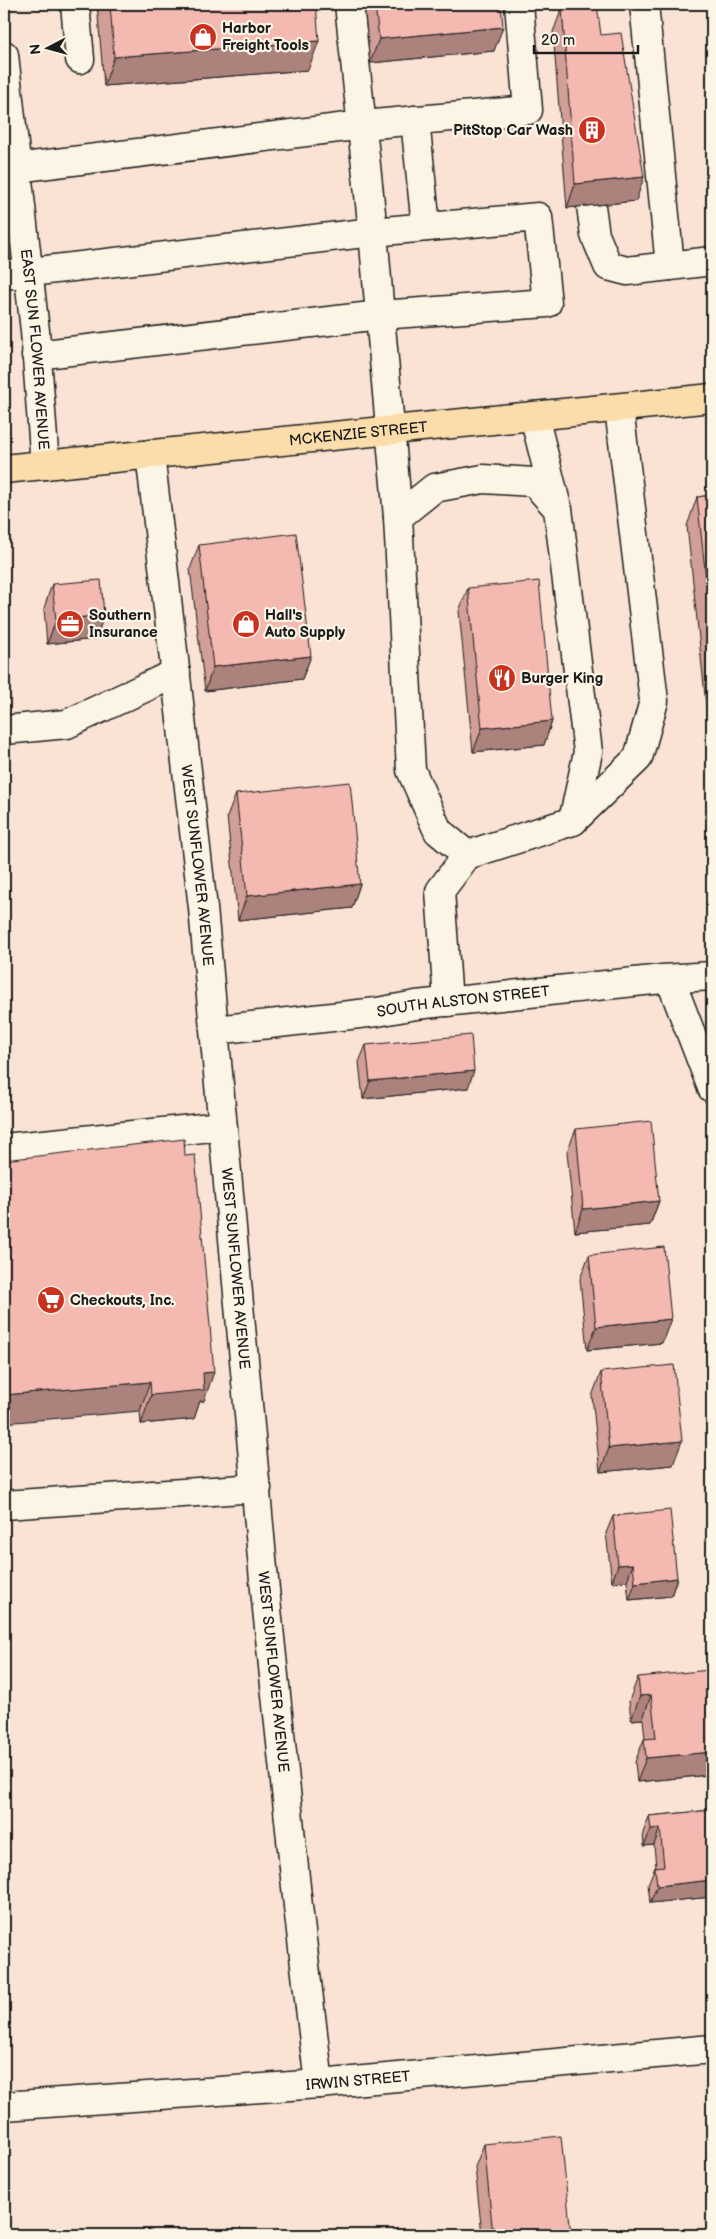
<svg xmlns="http://www.w3.org/2000/svg" width="716" height="2239" font-family="'Balsamiq Sans',sans-serif">
	<style>
		.lines { fill: none; stroke-linecap: round; stroke-linejoin: round }
		.minor-casing { stroke: #1c1c1c; stroke-width: 31 }
		.major-casing { stroke: #1c1c1c; stroke-width: 31 }
		.minor { stroke: #fcf5e5; stroke-width: 28 }
		.major { stroke: #fbddab; stroke-width: 28 }
		.wall { fill: #d29f98; stroke: #1c1c1c }
		.shaded-wall { fill: #ab827c; stroke: #1c1c1c }
		.building { fill: #f4b9b1; stroke: #1c1c1c }
		.labels { text-anchor: middle; dominant-baseline: central; stroke-width: 4.5; stroke-linejoin: round; paint-order: stroke }
		.poi-label { font-size: 15px; font-weight: bold; fill: #1c1c1c; stroke: #fcf5e5; text-anchor: start }
		.street-label { font-size: 15px; fill: #1c1c1c; stroke: #fcf5e5 }
	</style>
	<rect width="100%" height="100%" fill="#fae3d5"/>
	<filter id="ink" filterUnits="userSpaceOnUse"><feTurbulence type="fractalNoise" baseFrequency=".02" numOctaves="2"/><feDisplacementMap in="SourceGraphic" scale="10" xChannelSelector="R" yChannelSelector="G"/><feConvolveMatrix kernelMatrix="1 2 1 2 8 2 1 2 1" color-interpolation-filters="sRGB"/></filter>
	<g filter="url(#ink)">
		<g class="lines">
			<!-- minor casing -->
			<g class="minor-casing">
				<g id="minor">
					<path d="M75,4L80,59"/>
					<path d="M349,4L373,232L538,217L547,303L380,315L398,517"/>
					<path d="M644,4L670,266"/>
					<path id="s1" d="M4,55L35,331L45,465"/>
					<path d="M415,120L426,227"/>
					<path d="M16,168L363,125L528,110L519,4"/>
					<path d="M591,206L595,235L608,266L627,271L712,261"/>
					<path d="M4,275L373,232L380,315L36,355"/>
					<path d="M534,416L556,503"/>
					<path id="s2" d="M150,454L203,908L264,1580L298,1906L319,2084"/>
					<path d="M4,730L67,724L176,673"/>
					<path d="M467,855L438,831L411,770L398,517L434,488L483,479L534,482L558,509L588,752L573,821"/>
					<path d="M670,979L712,1088"/>
					<path d="M448,1002L440,891L467,855L573,821L638,758L654,701L619,408"/>
					<path id="s3" d="M215,1030L377,1012L416,1005L663,979L712,976"/>
					<path d="M4,1148L222,1126"/>
					<path d="M4,1505L257,1488"/>
					<path id="s4" d="M4,2106L319,2084L712,2049"/>
				</g>
			</g>
			<!-- major casing -->
			<g class="major-casing">
				<g id="major">
					<path id="s5" d="M4,469L712,398"/>
				</g>
			</g>
			<!-- minor -->
			<use href="#minor" class="minor"/>
			<!-- major -->
			<use href="#major" class="major"/>
		</g>
		<!-- wall -->
		<path class="wall" d="M97,4H316L308,70L104,86Z
			M364,4H501L494,51L370,63Z
			M562,8L601,35L636,201L567,208L553,32Z
			M712,495V761L687,526L697,497Z
			M199,545L311,656L302,679L205,691L190,569Z
			M52,584L104,615L96,639L47,644L44,608Z
			M468,588L552,721L544,745L473,752L459,611Z
			M236,794L360,884L352,908L238,920L227,817Z
			M366,1045L468,1088L363,1099L359,1062Z
			M576,1129L659,1201L650,1225L575,1232L567,1152Z
			M4,1160L204,1401H200L194,1419L141,1424L140,1411Z
			M589,1255L662,1343L587,1350L580,1279Z
			M601,1372L673,1465L600,1472L592,1396Z
			M613,1516L677,1578L671,1596L629,1600L627,1581L612,1582L606,1533Z
			M638,1677L709,1775L637,1782L635,1762L644,1739H645L643,1719L631,1720L629,1701Z
			M712,1810V1897L650,1903L648,1884L655,1867H656L654,1845L644,1846L643,1833L649,1816Z
			M484,2144L571,2235H482L475,2167Z"/>
		<!-- shaded-wall -->
		<path class="shaded-wall" d="M503,27L494,51L370,63L379,39Z
			M319,41L308,70L104,86L114,57Z
			M644,177L636,201L567,208L575,184Z
			M104,615L96,639L47,644L56,620Z
			M311,656L302,679L205,691L213,667Z
			M552,721L544,745L473,752L482,728Z
			M360,884L352,908L238,920L247,896Z
			M474,1071L468,1088L363,1099L370,1081Z
			M659,1201L650,1225L575,1232L583,1209Z
			M671,1319L662,1343L587,1350L596,1327Z
			M214,1372L204,1401H200L194,1419L141,1424L151,1395L203,1373Z
			M150,1382L140,1411L4,1423V1395Z
			M682,1441L673,1465L600,1472L609,1448Z
			M633,1564L627,1581L612,1582L618,1565Z
			M677,1578L671,1596L629,1600L635,1583Z
			M651,1695L643,1719L631,1720L640,1696Z
			M712,1752V1767L709,1775L637,1782L646,1758Z
			M660,1828L654,1845L644,1846L651,1829Z
			M712,1880V1897L650,1903L657,1886Z"/>
		<!-- building -->
		<path class="building" d="M110,4H316L319,41L114,57Z
			M375,4H501L503,27L379,39Z
			M597,5L601,35L621,33L644,177L575,184L562,8Z
			M712,495V634L697,497Z
			M296,533L311,656L213,667L199,545Z
			M101,580L104,615L56,620L52,584Z
			M539,581L552,721L482,728L468,588Z
			M350,782L360,884L247,896L236,794Z
			M471,1035L474,1071L370,1081L366,1045Z
			M651,1121L659,1201L583,1209L576,1129Z
			M184,1139L185,1156L195,1155L214,1372L203,1373L204,1390L151,1395L150,1382L4,1395V1160Z
			M664,1247L671,1319L596,1327L589,1255Z
			M674,1365L682,1441L609,1448L601,1372Z
			M670,1510L677,1578L635,1583L633,1564L618,1565L613,1516Z
			M710,1670L712,1691V1752L646,1758L644,1739L656,1738L651,1695L640,1696L638,1677Z
			M712,1810V1880L657,1886L655,1867L664,1866L660,1828L651,1829L649,1816Z
			M561,2136L571,2235H493L484,2144Z"/>
	</g>
	<!-- icons -->
	<defs>
		<g id="shop-disc" transform="scale(1.4375)"><circle r="9.5" fill="#c8321e" stroke="#fcf5e5"/><path d="M-5-2.5h2.3a2.7 3.5 0 0 1 5.4 0H5L5.5 6h-11ZM-1.5-2.5h3a1.5 2.3 0 0 0-3 0Z" fill="#fff"/></g>
		<g id="building-disc" transform="scale(1.4375)"><circle r="9.5" fill="#c8321e" stroke="#fcf5e5"/><path d="M-4-6H4V6H1V3H-1V6H-4ZM-2.5-4.3h1.7v1.8h-1.7ZM.8-4.3h1.7v1.8H.8ZM-2.5-1h1.7V.8h-1.7ZM.8-1h1.7V.8H.8Z" fill="#fff"/></g>
		<g id="office-disc" transform="scale(1.4375)"><circle r="9.5" fill="#c8321e" stroke="#fcf5e5"/><path d="M-6-3h4V-5.5h4V-3h4V5H-6ZM-1-4.5V-3h2v-1.5ZM-6 0V1H6V0Z" fill="#fff"/></g>
		<g id="restaurant-disc" transform="scale(1.4375)"><circle r="9.5" fill="#c8321e" stroke="#fcf5e5"/><path d="M-5-6h1v4h1v-4h1v4h1v-4h1v5L-1.5 .5V6h-2V.5L-5-1ZM5-6V6H3V1.5H1.5Q1.5-4 5-6Z" fill="#fff"/></g>
		<g id="supermarket-disc" transform="scale(1.4375)"><circle r="9.5" fill="#c8321e" stroke="#fcf5e5"/><path d="M-6-5.5h2.5l.6 2H6L4.5 2H-2.5L-4.4-4H-6ZM-1.5 3.2a1.3 1.3 0 1 0 .1 0ZM3 3.2a1.3 1.3 0 1 0 .1 0Z" fill="#fff"/></g>
	</defs>
	<g fill-rule="evenodd">
		<use href="#shop-disc" x="203" y="37"/>
		<use href="#building-disc" x="592" y="130"/>
		<use href="#office-disc" x="70" y="624"/>
		<use href="#shop-disc" x="246" y="624"/>
		<use href="#restaurant-disc" x="502" y="678"/>
		<use href="#supermarket-disc" x="51" y="1300"/>
	</g>
	<g class="labels">
		<!-- poi labels -->
		<g class="poi-label">
			<text x="222" y="28">Harbor<tspan x="222" dy="17">Freight Tools</tspan></text>
			<text x="573" y="130" text-anchor="end">PitStop Car Wash</text>
			<text x="89" y="615">Southern<tspan x="89" dy="17">Insurance</tspan></text>
			<text x="265" y="615">Hall's<tspan x="265" dy="17">Auto Supply</tspan></text>
			<text x="521" y="678">Burger King</text>
			<text x="70" y="1300">Checkouts, Inc.</text>
		</g>
		<!-- street labels -->
		<g class="street-label">
			<text stroke="none"><textPath href="#s1" startOffset="296">EAST SUN FLOWER AVENUE</textPath></text>
			<text stroke="none"><textPath href="#s5" startOffset="356">MCKENZIE STREET</textPath></text>
			<text stroke="none"><textPath href="#s2" startOffset="414">WEST SUNFLOWER AVENUE</textPath></text>
			<text stroke="none"><textPath href="#s3" startOffset="250">SOUTH ALSTON STREET</textPath></text>
			<text stroke="none"><textPath href="#s2" startOffset="819">WEST SUNFLOWER AVENUE</textPath></text>
			<text stroke="none"><textPath href="#s2" startOffset="1224">WEST SUNFLOWER AVENUE</textPath></text>
			<text stroke="none"><textPath href="#s4" startOffset="355">IRWIN STREET</textPath></text>
		</g>
	</g>
	<!-- margin -->
	<rect width="716" height="2239" fill="none" stroke="#fcf5e5" stroke-width="20"/>
	<rect x="10" y="10" width="696" height="2219" fill="none" stroke="#1c1c1c" stroke-width="2" filter="url(#ink)"/>
	<!-- north arrow -->
	<g transform="translate(48 48) rotate(264)" stroke="#fcf5e5" stroke-width="4" paint-order="stroke">
	<path d="M0-4L9 19L0 12L-9 19Z" fill="#1c1c1c"/>
	<text y="-8" font-size="14" font-weight="bold" text-anchor="middle" fill="#1c1c1c">N</text>
	</g>
	<!-- scale -->
	<path d="M534 45v8h104v-8" fill="none" stroke="#1c1c1c" stroke-width="2.5"/>
	<text x="541" y="45" font-size="15" fill="#1c1c1c" stroke="#fcf5e5" stroke-width="4" paint-order="stroke">20 m</text>
</svg>
